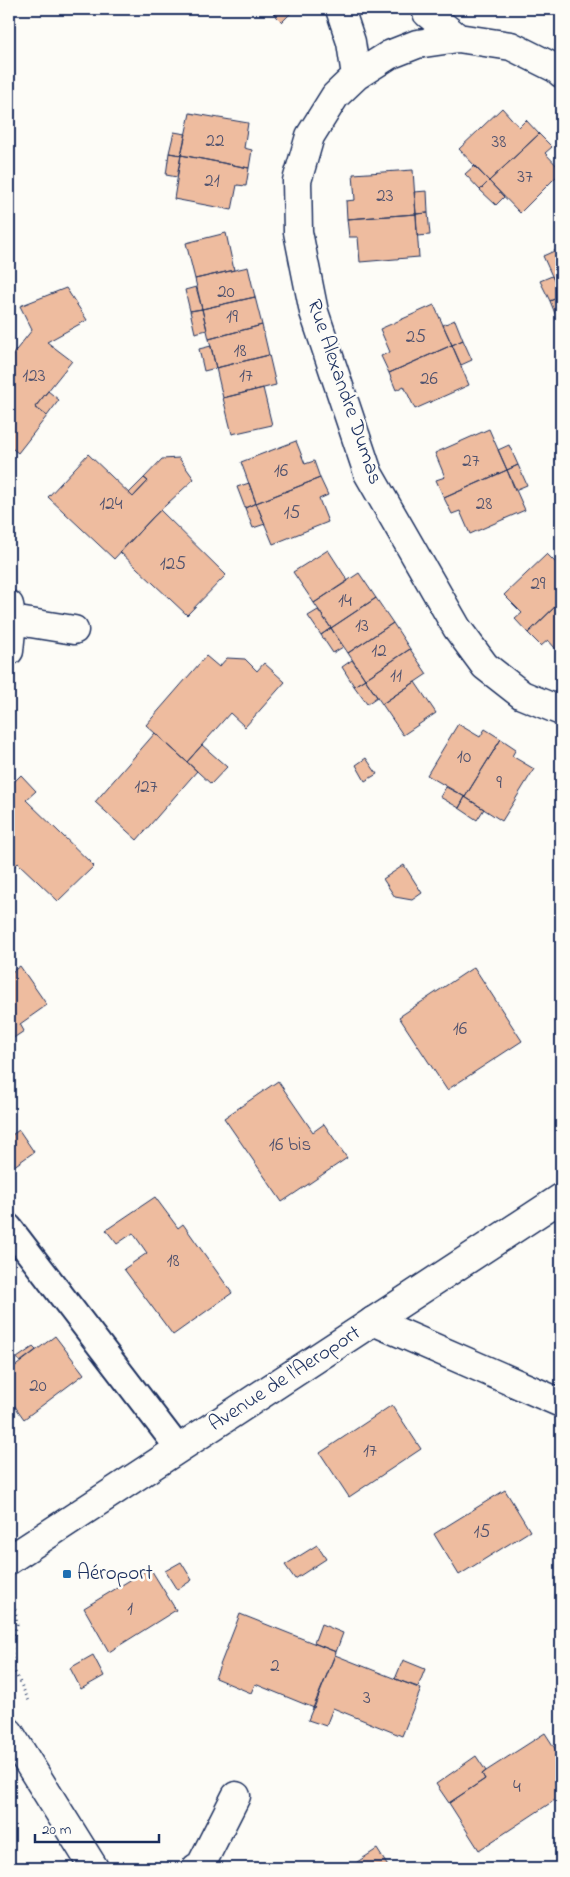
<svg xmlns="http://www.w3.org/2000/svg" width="570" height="1877" font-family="'Indie Flower',sans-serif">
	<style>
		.building { fill: #eebc9f; stroke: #1b2f5e }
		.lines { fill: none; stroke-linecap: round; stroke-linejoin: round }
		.service-casing { stroke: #1b2f5e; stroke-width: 29 }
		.minor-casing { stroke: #1b2f5e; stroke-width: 31 }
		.tertiary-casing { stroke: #1b2f5e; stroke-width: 31 }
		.path { stroke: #1b2f5e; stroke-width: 3; stroke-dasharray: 1 4; stroke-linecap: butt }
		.service { stroke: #fdfcf7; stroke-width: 25 }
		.minor { stroke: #fdfcf7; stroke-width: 28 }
		.tertiary { stroke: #fdfcf7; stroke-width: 28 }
		.poi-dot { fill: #1f6fb2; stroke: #fdfcf7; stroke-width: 2 }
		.labels { text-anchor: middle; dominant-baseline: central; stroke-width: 5; stroke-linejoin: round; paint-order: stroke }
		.number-label { font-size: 19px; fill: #50526e }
		.street-label { font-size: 21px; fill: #1b2f5e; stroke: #fdfcf7 }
		.poi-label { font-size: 21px; fill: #1b2f5e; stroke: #fdfcf7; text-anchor: start }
	</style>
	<rect width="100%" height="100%" fill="#fdfcf7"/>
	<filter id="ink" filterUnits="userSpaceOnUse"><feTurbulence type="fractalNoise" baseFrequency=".02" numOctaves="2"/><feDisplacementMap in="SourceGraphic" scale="10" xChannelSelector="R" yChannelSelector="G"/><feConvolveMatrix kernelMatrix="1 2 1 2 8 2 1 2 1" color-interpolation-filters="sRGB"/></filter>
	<g filter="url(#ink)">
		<!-- building -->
		<path class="building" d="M269,9H288L292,12L282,22Z
			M502,108L519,127L526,120L539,134L489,181L459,149Z
			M190,113L248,123L244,148L252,150L249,168L181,155Z
			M174,132L186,134L181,155L169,153Z
			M539,134L552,147L545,153L561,170V172L520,213L489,181Z
			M169,153L181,155L177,177L166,175Z
			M181,155L249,168L246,186L237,185L232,210L174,199Z
			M474,166L489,181L480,190L465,174Z
			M413,170L416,214L347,219L346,201L355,200L353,174Z
			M489,181L504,197L496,205L480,190Z
			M427,191L428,213L416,214L414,192Z
			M428,213L430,235L417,236L416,214Z
			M416,214L419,257L360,262L358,237H349L347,219Z
			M226,233L234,270L195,279L186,243Z
			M561,248V296L543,256Z
			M248,267L255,297L202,309L195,279Z
			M552,276L561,296L550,301L540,281Z
			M196,287L202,309L190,311L185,290Z
			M66,288L87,320L47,342L72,361L35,407L47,416L18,453L9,446V359L32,330L20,306Z
			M561,296V320L558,321L550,301Z
			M255,297L262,325L209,339L202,309Z
			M434,305L452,345L389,373L381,356L390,352L380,329Z
			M202,309L207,330L195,333L190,311Z
			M455,320L463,340L452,345L443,325Z
			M262,325L269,355L216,368L209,339Z
			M463,340L472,360L461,365L452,345Z
			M452,345L469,385L415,409L404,386L396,390L389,373Z
			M211,346L216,368L204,371L199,349Z
			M269,355L276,385L223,398L216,368Z
			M263,388L272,425L232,434L223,398Z
			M48,391L59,400L47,416L35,407Z
			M489,429L507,470L444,498L436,480L445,477L435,453Z
			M296,441L305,464L314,461L320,478L256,503L241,462Z
			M509,445L518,465L507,470L498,450Z
			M88,454L133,497L148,481L144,478L162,459L179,458L194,479L153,517L114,559L48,497Z
			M518,465L527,485L515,490L507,470Z
			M507,470L525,510L470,534L460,511L452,514L444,498Z
			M144,478L148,481L133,497L129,493Z
			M320,478L328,495L319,499L328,522L273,544L256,503Z
			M249,483L256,503L245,508L237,487Z
			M256,503L265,524L253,528L245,508Z
			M160,510L226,575L187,615L120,552Z
			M328,550L348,581L314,603L293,572Z
			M547,554L561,568V601L528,633L515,619L522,613L504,595Z
			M359,573L376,598L331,628L314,603Z
			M376,598L393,623L348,653L331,628Z
			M561,601V655L548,640L541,646L528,633Z
			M318,610L331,628L321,635L308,616Z
			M393,623L410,649L365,679L348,653Z
			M331,628L343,647L333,653L321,635Z
			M410,649L427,674L382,704L365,679Z
			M206,656L219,667L227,658L245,659L257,671L264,663L285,682L245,727L230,713L187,762L146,725Z
			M352,660L365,679L354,686L342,667Z
			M365,679L377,697L367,704L354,686Z
			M415,682L436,713L403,735L382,704Z
			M458,724L480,737L485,729L501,739L465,797L427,775Z
			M155,733L197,771L137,840L95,802Z
			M501,739L516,749L512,756L534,769L502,821L465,797Z
			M202,745L227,767L211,784L187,762Z
			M366,758L377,774L365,781L356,765Z
			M21,775L36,791L26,800L94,866L58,901L18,863L9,872V787Z
			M446,787L465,797L459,808L440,797Z
			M465,797L484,809L477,820L459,808Z
			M404,865L422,893L412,900L395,897L383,879Z
			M20,966L47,1005L20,1024L24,1031L9,1041V974Z
			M474,967L522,1041L447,1090L399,1017Z
			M278,1081L313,1132L324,1124L347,1158L282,1202L224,1118Z
			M19,1130L34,1152L10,1169L9,1137Z
			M155,1197L178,1228L183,1224L232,1293L173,1335L124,1269L147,1253L133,1233L117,1244L106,1230Z
			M55,1336L84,1374L24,1419L9,1398V1371Z
			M33,1347L36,1350L20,1362L17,1358Z
			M392,1405L421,1449L349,1497L320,1453Z
			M505,1490L530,1531L459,1575L434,1534Z
			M317,1545L326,1559L295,1579L285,1565Z
			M181,1562L192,1580L177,1590L165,1571Z
			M150,1568L176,1610L109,1652L84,1608Z
			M240,1614L336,1652L314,1708L255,1684L251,1693L215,1678Z
			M321,1624L343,1633L336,1652L314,1643Z
			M93,1655L104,1676L81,1689L70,1668Z
			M335,1655L421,1689L402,1736L333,1708L326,1726L308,1720Z
			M403,1660L425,1669L418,1687L395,1679Z
			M545,1733L561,1758V1796L479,1850L449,1803L485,1779L482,1774L486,1771Z
			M476,1756L486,1771L482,1774L485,1779L449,1803L436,1784Z
			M377,1849L389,1868H348Z"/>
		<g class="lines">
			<!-- service casing -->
			<g class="service-casing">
				<path id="service" d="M9,1227L178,1448"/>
			</g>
			<!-- minor casing -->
			<g class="minor-casing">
				<path id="minor" d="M340,9L351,42L356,76
					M426,9L427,13L458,38
					M561,73L557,69L511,46L458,38L417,44L389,55L356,76L335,96L310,136L297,181L298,232L314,312L368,473L457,628L485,666L522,695L561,711
					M9,605L12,620L9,651
					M12,620L74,630
					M373,1321L561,1403
					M9,1732L94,1868
					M196,1868L201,1865L236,1796"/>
			</g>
			<!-- tertiary casing -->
			<g class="tertiary-casing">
				<path id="tertiary" d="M9,1560L561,1198"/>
			</g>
			<!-- path -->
			<path class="path" d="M15,1609L17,1624L11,1646L12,1666L30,1703"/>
			<!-- service -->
			<use href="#service" class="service"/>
			<!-- minor -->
			<use href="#minor" class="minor"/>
			<!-- tertiary -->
			<use href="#tertiary" class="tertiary"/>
		</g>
	</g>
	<!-- markers -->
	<rect class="poi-dot" x="62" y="1569" width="10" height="10" rx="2.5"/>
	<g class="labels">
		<!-- number labels -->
		<g class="number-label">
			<text x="215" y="141">22</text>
			<text x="499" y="142">38</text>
			<text x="525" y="177">37</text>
			<text x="212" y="181">21</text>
			<text x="385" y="196">23</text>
			<text x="226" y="292">20</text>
			<text x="232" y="317">19</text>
			<text x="416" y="337">25</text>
			<text x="240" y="351">18</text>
			<text x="34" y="376">123</text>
			<text x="246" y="376">17</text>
			<text x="429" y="379">26</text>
			<text x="471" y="461">27</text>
			<text x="281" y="471">16</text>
			<text x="111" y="504">124</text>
			<text x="484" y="504">28</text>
			<text x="292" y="513">15</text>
			<text x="173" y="564">125</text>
			<text x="538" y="584">29</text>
			<text x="345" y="601">14</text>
			<text x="362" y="626">13</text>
			<text x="379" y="651">12</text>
			<text x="396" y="676">11</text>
			<text x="464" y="757">10</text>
			<text x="499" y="783">9</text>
			<text x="146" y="787">127</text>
			<text x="460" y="1029">16</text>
			<text x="290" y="1145">16 bis</text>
			<text x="173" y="1261">18</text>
			<text x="38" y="1386">20</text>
			<text x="370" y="1451">17</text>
			<text x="482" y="1532">15</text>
			<text x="130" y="1609">1</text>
			<text x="275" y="1666">2</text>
			<text x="367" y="1698">3</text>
			<text x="517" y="1787">4</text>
		</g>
		<!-- street labels -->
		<g class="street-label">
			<text transform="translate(344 392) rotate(71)">Rue Alexandre Dumas</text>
			<text transform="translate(285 1379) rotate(-33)">Avenue de l'Aeroport</text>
		</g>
		<!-- poi labels -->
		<g class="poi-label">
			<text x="77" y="1574">Aéroport</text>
		</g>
	</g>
	<!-- margin -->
	<rect width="570" height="1877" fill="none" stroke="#fdfcf7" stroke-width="30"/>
	<rect x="15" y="15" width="540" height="1847" fill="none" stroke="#1b2f5e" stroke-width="2" filter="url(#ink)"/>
	<!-- scale -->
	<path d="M35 1834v8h124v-8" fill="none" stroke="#1b2f5e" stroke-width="2.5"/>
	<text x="42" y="1834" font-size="15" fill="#1b2f5e" stroke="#fdfcf7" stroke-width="4" paint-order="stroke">20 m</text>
</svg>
